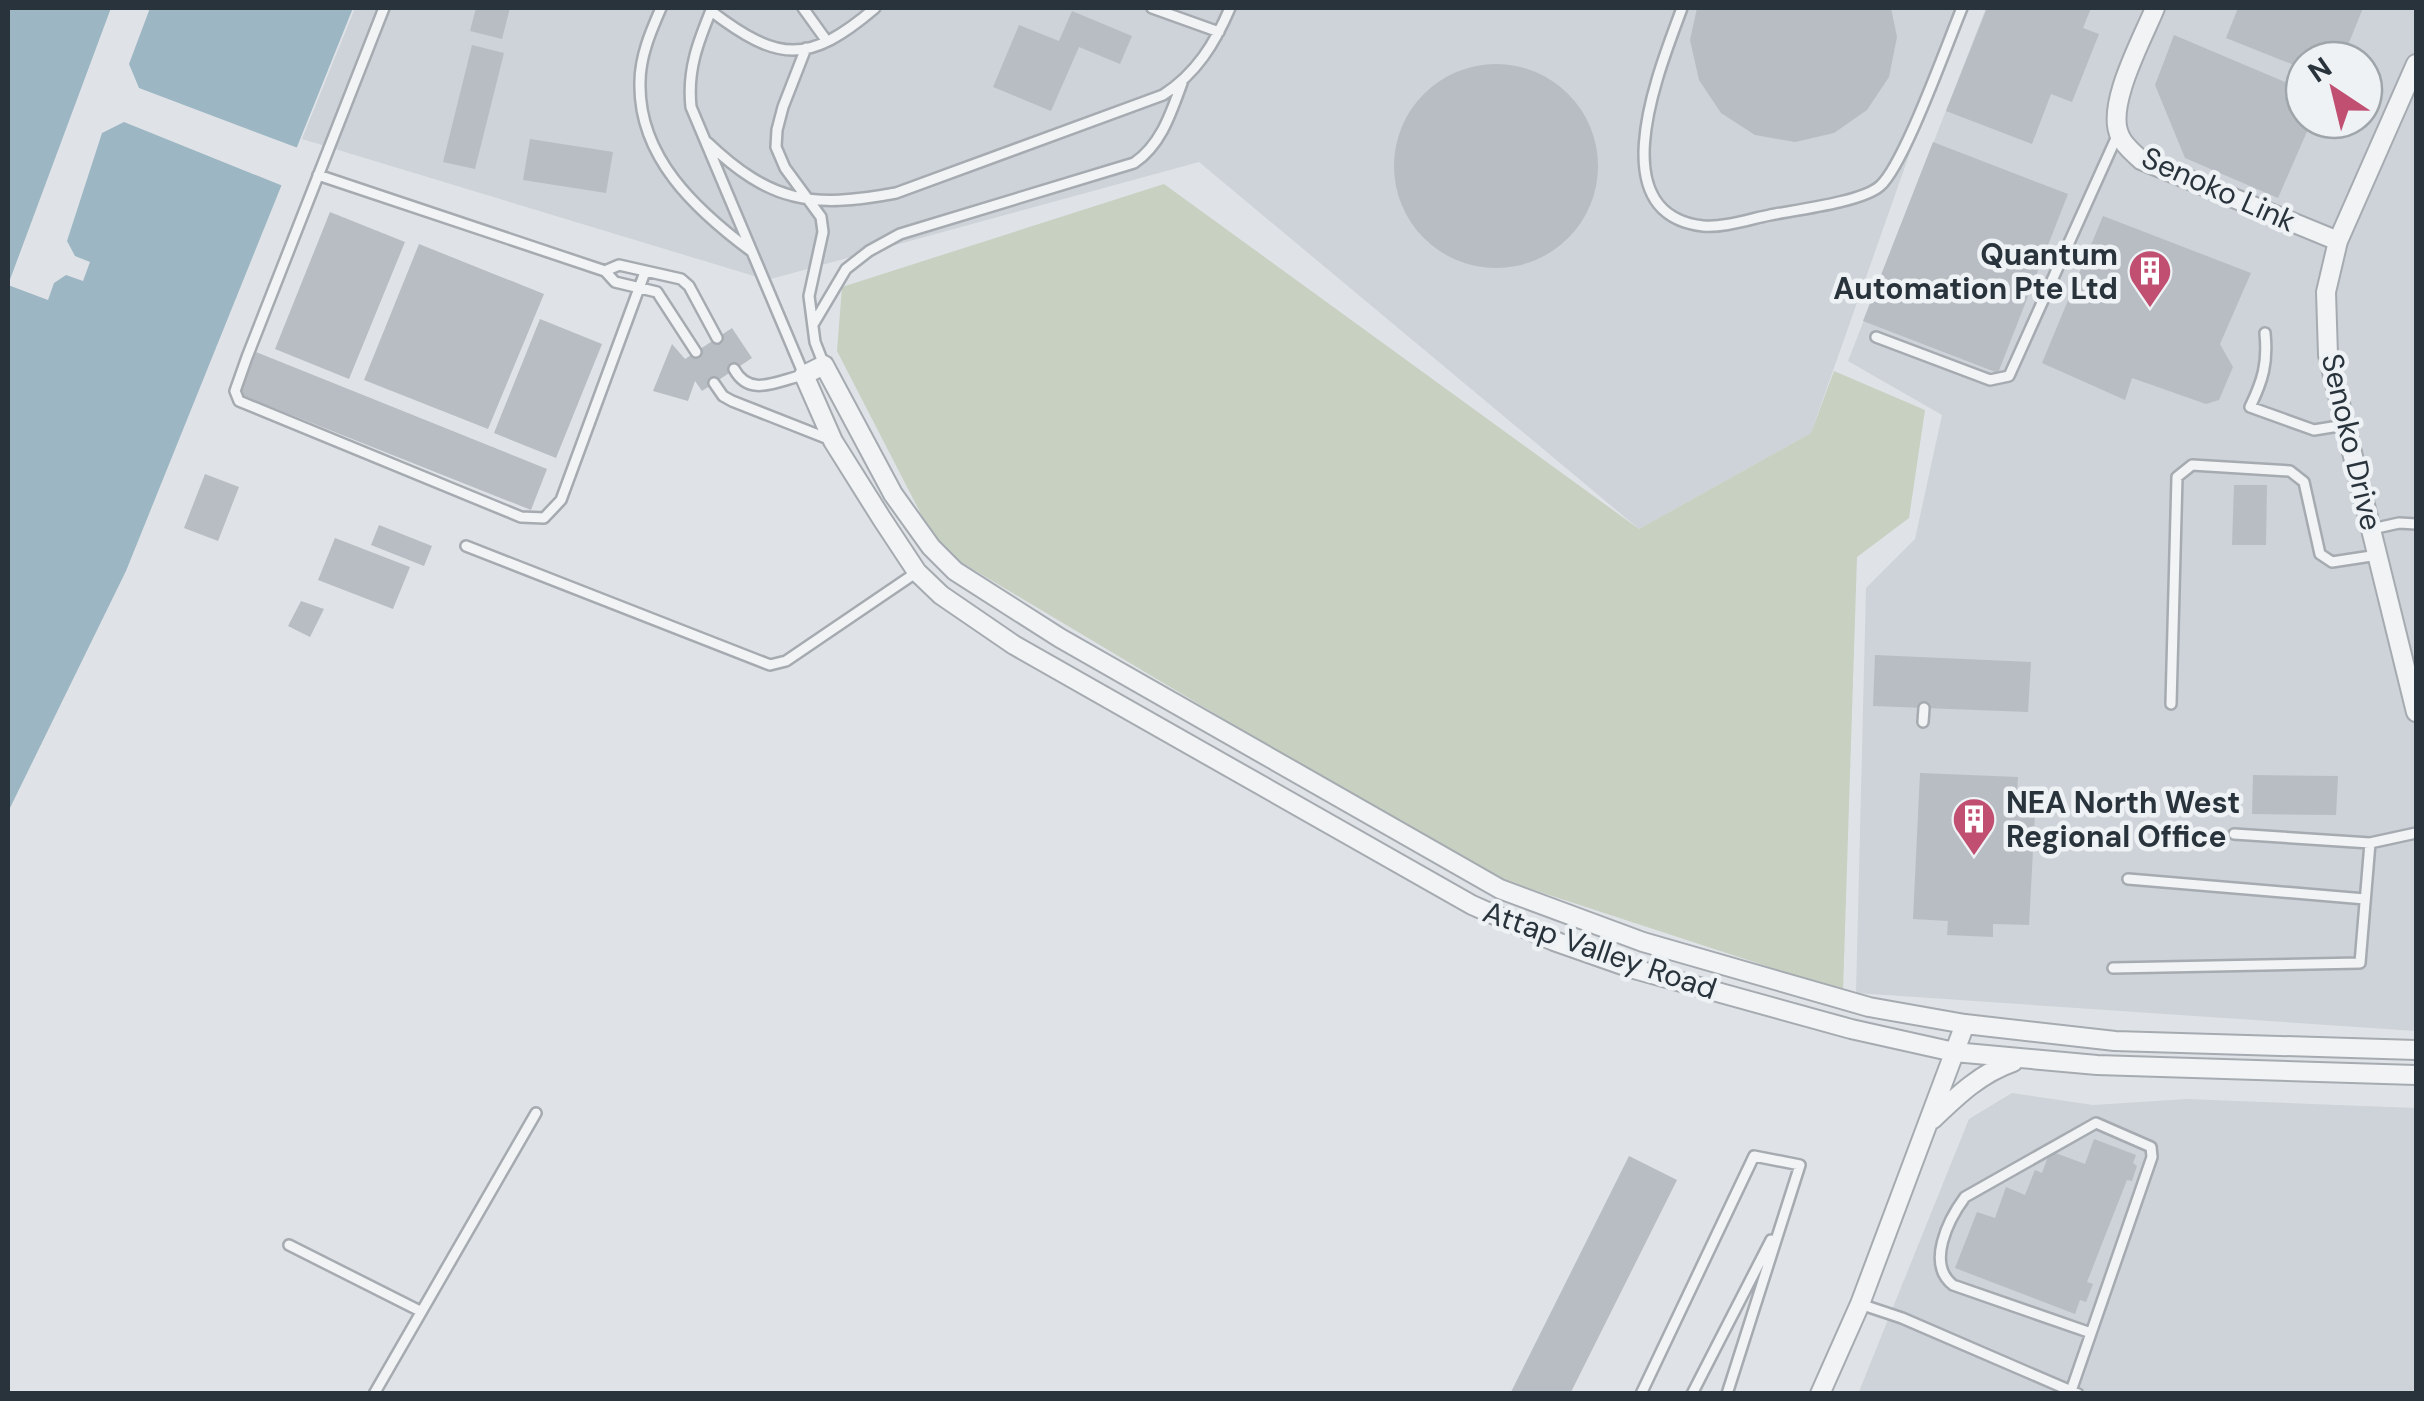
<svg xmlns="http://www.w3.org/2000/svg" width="2424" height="1401" font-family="'DM Sans',sans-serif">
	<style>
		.built { fill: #cdd3d8; fill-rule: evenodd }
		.green { fill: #c7d0c1 }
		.water { fill: #9db6c3 }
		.pier { fill: #dfe3e7 }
		.building { fill: #b7bdc3 }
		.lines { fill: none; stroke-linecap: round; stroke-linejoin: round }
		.service-casing { stroke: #a5abb0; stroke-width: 14 }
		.minor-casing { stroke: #a5abb0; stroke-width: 22 }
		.service { stroke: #f1f3f5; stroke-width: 9 }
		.minor { stroke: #f1f3f5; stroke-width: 18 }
		.labels { text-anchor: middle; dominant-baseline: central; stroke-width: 9; stroke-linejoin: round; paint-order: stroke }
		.street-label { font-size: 30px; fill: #29333c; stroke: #eef2f5 }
		.poi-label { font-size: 30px; font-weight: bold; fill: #29333c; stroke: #eef2f5; text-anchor: end }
	</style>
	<rect width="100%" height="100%" fill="#dfe3e7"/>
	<!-- built -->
	<path class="built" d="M355,8H1961L1811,433L1639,529L1199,162L767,280L302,139Z
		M1986,8H2416V1031L1856,993L1866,588L1915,539L1942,415L1848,361ZM2304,60H2364V120H2304Z
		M2012,1093L2093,1105L2187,1099L2416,1108V1393L1858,1394L1969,1119Z"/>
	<!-- green -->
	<path class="green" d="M1164,184L1639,529L1811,433L1834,371L1925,410L1909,518L1857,557L1843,991L1482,873L939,549L837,351L842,287Z"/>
	<!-- water -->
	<path class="water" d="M8,8H353L126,571L8,812Z"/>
	<!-- pier -->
	<path class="pier" d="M111,8H150L129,64L139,88L298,148L283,186L124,122L102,133L67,241L75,256L90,262L83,281L66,275L54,283L48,300L8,285Z"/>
	<!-- building -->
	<path class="building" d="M476,8H510L502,39L470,31Z
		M1697,8H1891L1897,37L1889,77L1867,110L1834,133L1795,142L1755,135L1721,113L1699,80L1690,40Z
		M1987,8H2091L2083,28L2099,34L2072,102L2051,94L2032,144L1946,111Z
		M2238,8H2363L2342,60H2304V69L2226,38Z
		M1072,11L1132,36L1120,64L1079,47L1051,111L993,87L1019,25L1059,41Z
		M2174,35L2304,90V120H2312L2278,198L2185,158L2155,85Z
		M472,45L504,53L475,169L443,162Z
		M1394 166a102 102 0 1 1 204 0a102 102 0 1 1-204 0Z
		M530,139L613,152L606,193L523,180Z
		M1933,142L2068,194L1998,373L1863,321Z
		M330,212L405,242L349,379L275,349Z
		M2103,216L2251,273L2220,344L2233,367L2219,400L2206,404L2132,378L2125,400L2042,363Z
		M419,244L544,294L488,429L364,380Z
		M540,319L602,344L556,458L494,433Z
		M732,328L752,358L702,391L695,381L688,401L653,391L672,344L685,359Z
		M256,352L547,469L531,510L239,394Z
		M205,474L239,487L218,541L184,528Z
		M2234,485H2267L2266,545H2232Z
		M379,525L432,546L424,566L371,545Z
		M335,538L410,567L393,609L318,580Z
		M301,601L324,609L310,637L288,626Z
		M1875,655L2031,662L2028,712L1873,706Z
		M1920,773L2018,777L2017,794H2036L2029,925L1993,924V937L1947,935L1948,921L1913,919Z
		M2253,775L2338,776L2336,815L2252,814Z
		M2094,1139L2136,1155L2133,1163L2137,1166L2132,1181L2127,1180L2087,1282L2093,1284L2086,1302L2080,1300L2075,1314L1955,1268L1977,1212L1995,1218L2006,1187L2025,1195L2035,1170L2042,1173L2050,1151L2085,1164Z
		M1629,1156L1677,1180L1570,1394H1510Z"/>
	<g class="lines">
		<!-- service casing -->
		<g class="service-casing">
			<path id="service" d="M384,8L247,357L235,391L239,401L521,517L544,518L561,500L645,272
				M661,8C651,31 640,56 640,82C638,157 696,210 751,251
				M712,8C698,42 687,70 691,107L804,375C776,381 750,398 734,369
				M803,8L826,40
				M1152,8L1219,32
				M1682,8C1661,66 1598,214 1703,226C1723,228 1750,219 1770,215C1795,210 1862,202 1880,186C1904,165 1947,44 1962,8
				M711,11C778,62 808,65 875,8
				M806,48L783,107L777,130L776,147L785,168L821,217L823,232L809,296L815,342L824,365
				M707,142C770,202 811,209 896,193L1163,95C1196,74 1215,43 1230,8
				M318,175L605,271L615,282L657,292L696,352
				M605,271L619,265L681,279L689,286L717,338
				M814,323L846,269L869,251L900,234L1134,163C1161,145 1171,113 1182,83
				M2265,333C2268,363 2263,380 2250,407L2314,430L2345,425
				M1876,337L1990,380L2009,376L2117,136
				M714,383L723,396L732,401L831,440
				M2372,529L2399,523L2416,524
				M466,546L770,665L786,661L917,572
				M2171,704L2177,477L2192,465L2290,471L2304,482L2320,554L2332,562L2378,555
				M1923,722L1924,708
				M2234,834L2370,843L2416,833
				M2128,879L2365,899
				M2113,968L2360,963L2370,843
				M289,1245L420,1311
				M1860,1304L1902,1318L2078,1394
				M2071,1391L2152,1157L2151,1147L2096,1123L1965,1197C1948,1220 1926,1264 1953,1285L2091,1333
				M374,1394L536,1113
				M1641,1394L1754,1156L1800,1165L1727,1394
				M1692,1394L1771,1240"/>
		</g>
		<!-- minor casing -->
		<g class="minor-casing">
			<path id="minor" d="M2155,8C2143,38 2105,106 2120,136C2124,146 2134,153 2141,160L2338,241
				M2416,64L2338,241L2326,292L2328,355L2416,712
				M2416,1050L2115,1041L1965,1024L1869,1007L1643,942L1500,889L1060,638L955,571L931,547L893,494L824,365L804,375L833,441L882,519L917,572L941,595L1014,645L1472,905L1554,941L1634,969L1851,1029L1954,1052L2097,1065L2416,1075
				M1933,1119C1958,1095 1981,1073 2013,1062
				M1820,1394L1860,1304L1965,1024"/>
		</g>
		<!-- service -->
		<use href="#service" class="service"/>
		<!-- minor -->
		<use href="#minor" class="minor"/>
	</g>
	<!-- icons -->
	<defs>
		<g id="building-pin" transform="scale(2.25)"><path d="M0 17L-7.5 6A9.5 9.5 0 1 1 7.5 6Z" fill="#c04f72" stroke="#eef2f5"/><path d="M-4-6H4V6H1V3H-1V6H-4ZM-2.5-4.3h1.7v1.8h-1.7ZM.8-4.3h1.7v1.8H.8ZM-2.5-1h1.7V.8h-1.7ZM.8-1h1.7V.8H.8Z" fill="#fff"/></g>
	</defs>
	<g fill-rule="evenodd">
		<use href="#building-pin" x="2150" y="271"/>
		<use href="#building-pin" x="1974" y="819"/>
	</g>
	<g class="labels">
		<!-- street labels -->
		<g class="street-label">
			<text transform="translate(2219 189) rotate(24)">Senoko Link</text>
			<text transform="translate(2352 442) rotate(77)">Senoko Drive</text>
			<text transform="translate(1600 950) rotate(19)">Attap Valley Road</text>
		</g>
		<!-- poi labels -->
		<g class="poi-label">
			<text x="2118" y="254">Quantum<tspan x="2118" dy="34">Automation Pte Ltd</tspan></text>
			<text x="2006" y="802" text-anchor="start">NEA North West<tspan x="2006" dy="34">Regional Office</tspan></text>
		</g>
	</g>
	<!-- border -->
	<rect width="2424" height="1401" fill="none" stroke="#29333c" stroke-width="20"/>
	<!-- north arrow -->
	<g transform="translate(2334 90) rotate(325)"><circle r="48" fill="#eef2f5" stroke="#9fa6ab" stroke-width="2.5"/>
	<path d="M0-8L18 38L0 25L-18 38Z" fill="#c04f72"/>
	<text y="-15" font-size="28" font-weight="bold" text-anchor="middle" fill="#29333c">N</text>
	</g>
</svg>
